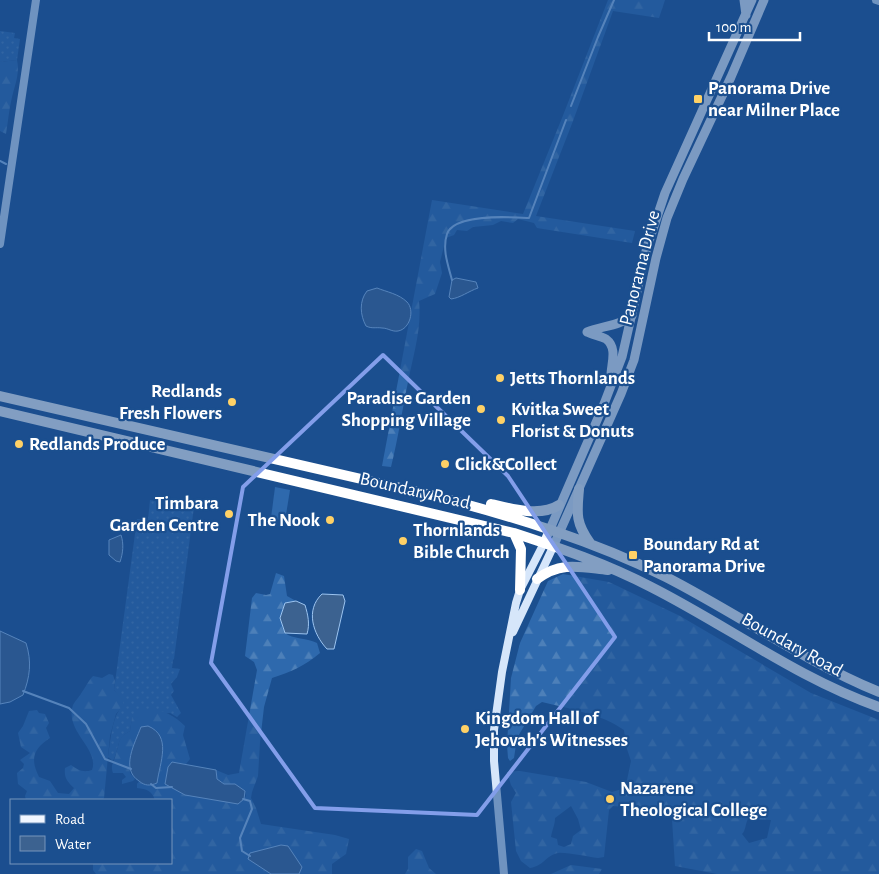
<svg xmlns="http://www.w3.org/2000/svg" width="879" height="874" font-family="'Alegreya Sans',sans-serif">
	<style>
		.grass { fill: url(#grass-dots) }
		.forest { fill: url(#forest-firs); fill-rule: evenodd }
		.pitch { fill: #2e69ad }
		.water { fill: #3c6290; stroke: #9cc4f0 }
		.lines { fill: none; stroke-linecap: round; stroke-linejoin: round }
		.stream { stroke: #9cc4f0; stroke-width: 2 }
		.secondary { stroke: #d6e6fa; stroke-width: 8 }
		.primary { stroke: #f0f6ff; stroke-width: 9 }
		.highway { stroke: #fff; stroke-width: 10 }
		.marked { fill: none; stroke: #839eea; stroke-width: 4; stroke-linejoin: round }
		.poi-dot { fill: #ffd166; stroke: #1b4f8f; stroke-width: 2 }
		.labels { text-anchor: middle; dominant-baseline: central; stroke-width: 4.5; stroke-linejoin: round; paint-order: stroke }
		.poi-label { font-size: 19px; font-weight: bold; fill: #fff; stroke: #1b4f8f; text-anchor: start }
		.street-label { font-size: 19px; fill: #fff; stroke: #1b4f8f }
	</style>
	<defs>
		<pattern id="grass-dots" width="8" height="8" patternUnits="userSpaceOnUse" patternTransform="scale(1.25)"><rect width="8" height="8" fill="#2e69ad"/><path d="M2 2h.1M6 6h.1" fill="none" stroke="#4d80b9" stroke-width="1.8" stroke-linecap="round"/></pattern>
		<pattern id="forest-firs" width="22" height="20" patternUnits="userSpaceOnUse" patternTransform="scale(1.25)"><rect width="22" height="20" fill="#2e69ad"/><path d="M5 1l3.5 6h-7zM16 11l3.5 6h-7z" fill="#4d80b9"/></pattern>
	</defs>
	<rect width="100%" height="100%" fill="#1b4f8f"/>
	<!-- grass -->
	<path class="grass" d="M0,31L15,33L14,38L20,39L17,60L0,62Z
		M150,500L194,507L174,659L173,660L172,668L180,669L177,677L171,684L174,691L171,695L181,713L177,717L170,713L132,717L130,731C115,739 120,748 113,761L108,757C110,743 111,729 116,716C118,711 122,707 123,701L114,690L137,519L148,520Z"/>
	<!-- forest -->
	<path class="forest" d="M608,0H665L659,18L613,11L573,121L536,216L635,231L632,243L537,228L534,223L518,219L513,223L501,221L493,225L473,227L467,231L457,230L454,235L446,238L440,262L442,273L435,294L419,301C422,328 413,356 408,382C402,411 398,439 391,467L382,466L432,200L523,214L562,118Z
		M17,60C20,73 15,85 12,97C9,109 8,122 6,134L0,131V62Z
		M276,573L284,576L287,596L296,601L285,603V633C292,639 308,638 317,643L320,653C305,666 290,672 272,678L264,707L260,742L258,776L252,792L251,798L256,808L261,824L335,835L349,839L346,854L332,864V874H96L93,870V863H171V800H155C152,791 147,789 137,788V784L139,781L143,784L129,764L130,773L135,779L133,781L122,784V780L126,777L123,773H113C110,764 114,763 116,754C120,742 117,738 130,731L132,717C148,702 171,712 185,726L183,735L190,759L186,764L172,762L244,799L246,796L245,791L224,784L217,779L216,770L228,775L239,773L257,670L254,662L245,656L252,598L256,593L266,595L270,594Z
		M563,574L609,582L680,616L811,693L879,720V874H717L675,866L672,819L679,815L668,809L636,810L632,814L624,807L613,806L609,810L604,857L598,858C588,857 567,852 558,853C546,855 544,866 530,868L521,861L516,851L511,802L516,793L511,785L507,772L520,771L586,782L612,792L622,789L626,785L631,761L626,746L624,730C602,714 569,709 542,702L536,706L517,738L514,758L510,761L508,758L507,745L511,678L520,643L548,581ZM571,806L578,819L581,830L573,836L571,844L564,847L558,845L557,839L551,837C552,830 555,825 555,818ZM748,819L771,820L767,838L749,843L742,834C746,830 745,824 748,819Z
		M109,674L113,675L115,681L114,690L124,701L121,708L116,714L110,736L104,798L102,800H26L25,796L27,791L18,784L17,773L23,768L24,764L20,760L30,753L21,747L18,733L23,726L29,711L37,710L39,713L45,714L49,723L46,728L50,738C33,749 30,759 39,777L50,781L58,793L69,794L74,788C67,781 64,778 65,768L71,765C78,770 83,773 92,770C100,749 64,731 73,705C75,701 80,696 82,692C86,687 88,681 93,676L102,678Z
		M416,849L422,851L429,868L436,874H405L408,869V857Z
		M571,865L602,869L599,874H551Z"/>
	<!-- pitch -->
	<path class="pitch" d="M275,487L290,490L285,521L271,518Z"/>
	<!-- water -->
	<path class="water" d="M456,278L476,282L478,288C469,291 460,298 451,299L449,297L452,280Z
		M377,288C387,292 399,294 407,302C415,310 410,329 398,331C392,332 388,328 382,328C376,327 372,329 366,326C360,315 359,301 367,291Z
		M121,535C124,544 123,553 120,562L116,561L109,555V540Z
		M322,594L343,595L345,601L334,649H327C313,634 305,610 322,594Z
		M296,601L305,605C308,615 310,624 307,634L285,633L280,618L285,603Z
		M0,631L26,643C32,662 30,677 23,695L10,702L0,704Z
		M148,726C172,736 160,762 157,783C150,786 145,786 139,781C120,769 135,743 141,727Z
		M172,762L216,770L217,779L224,784H235L245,791L244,799L238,804L185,795L165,784L168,767Z
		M281,845L288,846L302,867L299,874H271L248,859L250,853Z"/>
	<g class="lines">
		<!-- stream -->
		<path class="stream" d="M571,106L598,37L614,0
			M0,161L6,164
			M452,280C448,265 442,249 447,234C454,213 511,217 529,218L566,120
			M23,691L69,708L86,724L105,759L131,769
			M151,784L156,788L172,787
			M243,799L250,801L252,809L240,838L242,851L250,856"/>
		<!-- secondary -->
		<path class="secondary" d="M876,0L879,1
			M0,244L36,0
			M513,632L553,547
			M504,874L494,761V730L502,672L516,603L520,590L544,543"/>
		<!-- primary -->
		<path class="primary" d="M744,0L746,15
			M587,332C593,335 601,336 606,339C618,348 611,364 611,375
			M587,332C602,326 619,326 632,316
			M544,543L604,404L622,357L647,247L665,193L752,0
			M553,547L621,394L634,360L656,258L667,218L683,179L731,77L764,0"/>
		<!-- highway -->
		<path class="highway" d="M0,396L431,495C512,516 592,540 666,577C738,614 804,661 879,692
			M0,411L514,533C560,548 607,564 651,587C728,626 797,678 879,707
			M579,489C577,513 575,522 590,543
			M491,504C511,509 541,517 559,505
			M514,533L521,549L520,590
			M537,579C561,561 580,567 608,570"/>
	</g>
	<!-- marked area -->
	<path d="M0 0H879V874H0ZM383,355L508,476L615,637L477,815L315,808L211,663L243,487Z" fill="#1b4f8f" fill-opacity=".55" fill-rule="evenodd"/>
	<path class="marked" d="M383,355L508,476L615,637L477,815L315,808L211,663L243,487Z"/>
	<!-- markers -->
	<g class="poi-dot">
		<rect x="693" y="94" width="10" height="10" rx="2.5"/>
		<circle cx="500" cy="378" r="5"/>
		<circle cx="232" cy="402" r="5"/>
		<circle cx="481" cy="409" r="5"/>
		<circle cx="501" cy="420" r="5"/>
		<circle cx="19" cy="444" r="5"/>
		<circle cx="445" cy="464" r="5"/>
		<circle cx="229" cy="514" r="5"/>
		<circle cx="330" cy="520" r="5"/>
		<circle cx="403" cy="541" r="5"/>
		<rect x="628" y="550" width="10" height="10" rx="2.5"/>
		<circle cx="465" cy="729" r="5"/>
		<circle cx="610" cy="799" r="5"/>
	</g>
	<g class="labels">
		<!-- poi labels -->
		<g class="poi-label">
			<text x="708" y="88">Panorama Drive<tspan x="708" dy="22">near Milner Place</tspan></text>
			<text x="510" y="378">Jetts Thornlands</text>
			<text x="222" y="391" text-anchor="end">Redlands<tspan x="222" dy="22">Fresh Flowers</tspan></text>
			<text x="471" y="398" text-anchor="end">Paradise Garden<tspan x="471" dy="22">Shopping Village</tspan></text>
			<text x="511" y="409">Kvitka Sweet<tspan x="511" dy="22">Florist &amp; Donuts</tspan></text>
			<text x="29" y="444">Redlands Produce</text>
			<text x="455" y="464">Click&amp;Collect</text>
			<text x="219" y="503" text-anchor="end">Timbara<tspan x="219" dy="22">Garden Centre</tspan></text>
			<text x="320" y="520" text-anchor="end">The Nook</text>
			<text x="413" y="530">Thornlands<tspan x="413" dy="22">Bible Church</tspan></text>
			<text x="643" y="544">Boundary Rd at<tspan x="643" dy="22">Panorama Drive</tspan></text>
			<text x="475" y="718">Kingdom Hall of<tspan x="475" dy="22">Jehovah's Witnesses</tspan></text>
			<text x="620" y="788">Nazarene<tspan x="620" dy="22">Theological College</tspan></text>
		</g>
		<!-- street labels -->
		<g class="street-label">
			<text transform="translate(640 268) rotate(-76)">Panorama Drive</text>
			<text transform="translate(415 491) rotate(13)">Boundary Road</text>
			<text transform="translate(792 645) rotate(29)">Boundary Road</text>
		</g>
	</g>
	<!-- legend -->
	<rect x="10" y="799" width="162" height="65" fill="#1b4f8f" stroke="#7695bc"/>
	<rect x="20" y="815" width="25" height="8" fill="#f0f6ff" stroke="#7695bc"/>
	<text x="55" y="824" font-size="15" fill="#ffffff">Road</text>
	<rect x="20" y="836" width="25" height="15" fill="#3c6290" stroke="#7695bc"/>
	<text x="55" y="849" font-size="15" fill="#ffffff">Water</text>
	<!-- scale -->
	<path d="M709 32v8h91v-8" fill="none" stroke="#ffffff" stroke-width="2.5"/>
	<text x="716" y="32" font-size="15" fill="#ffffff" stroke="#1b4f8f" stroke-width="4" paint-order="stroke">100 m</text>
</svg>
